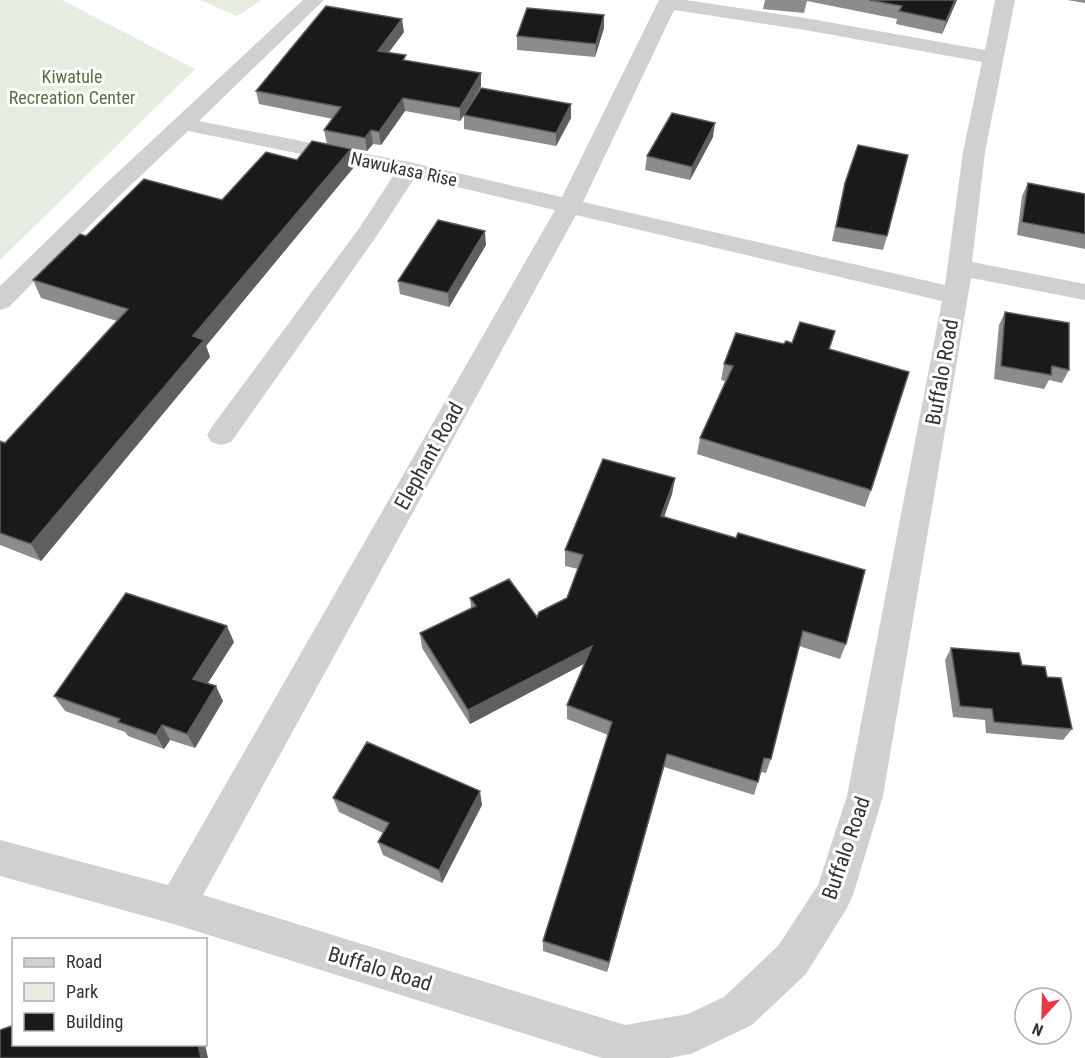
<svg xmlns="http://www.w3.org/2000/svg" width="1085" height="1058" font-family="'Roboto Condensed',sans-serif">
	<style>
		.green { fill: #e6ecdf }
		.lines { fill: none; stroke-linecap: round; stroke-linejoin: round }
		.street { fill: #d0d0d0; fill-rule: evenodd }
		.wall { fill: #8c8c8c }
		.shaded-wall { fill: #5f5f5f }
		.building { fill: #1a1a1a; stroke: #5f5f5f; stroke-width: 1.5 }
		.labels { text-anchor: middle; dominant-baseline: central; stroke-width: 6; stroke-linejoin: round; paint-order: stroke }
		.far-park-label { font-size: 18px; fill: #56703f; stroke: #fff }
		.far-street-label { font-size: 18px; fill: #333; stroke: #fff }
		.street-label { font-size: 21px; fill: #333; stroke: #fff }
	</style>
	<rect width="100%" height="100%" fill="#fff"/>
	<!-- green -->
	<path class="green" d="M0,0H62L195,69L0,260Z
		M200,0H262L237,16Z"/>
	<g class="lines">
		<!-- street -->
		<path class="street" d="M303,0H324L199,121L409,162L562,197L659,0H686L805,18L985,50L995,0H1015L985,152L972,262L1085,284V300L971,278L883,796L853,895L847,908L806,974L752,1025L691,1054L668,1058H602L177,925L0,876V840L168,885L555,210L415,177L376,237L231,442L221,445L211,442L207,435L211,428L360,227L395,173L188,131L117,198L9,307L0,310V286L101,188ZM674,10L805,30L982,62L963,152L945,285L583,202ZM576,215L942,301L847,796L818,885L778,946L724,997L688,1014L625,1025L203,895Z"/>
	</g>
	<!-- wall -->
	<path class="wall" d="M765,0H957L942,34L896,24L897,19L807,1L804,13L763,9Z
		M1067,0H1085V3Z
		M604,15V28L595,57L517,50V36Z
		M404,32L389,52L407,61L481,86L473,100L571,118L556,146L464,129V116L460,121L405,111L381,145L373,144L367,151L327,144L324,130L333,119L259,104L256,91Z
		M713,137L690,180L645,170L647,156Z
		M297,160L354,167L206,346L210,357L41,561L0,545V441L5,443L117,321L41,298L33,280L86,236L222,200Z
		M845,183L887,236L883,250L832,241Z
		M1028,183L1085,194V249L1017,235L1022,196Z
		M486,245L449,307L400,294L398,281Z
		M1005,312L1069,370L1062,383L1049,380L1044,389L994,379L999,325Z
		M792,343L830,350L871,490L865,507L697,454L700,438L725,381L721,380L724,364Z
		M675,478L672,494L664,516L846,644L840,659L799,646L771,759L766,773L761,772L754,795L664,767L607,972L543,951V941L608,735L567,719V705L584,664L470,724L422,648L420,633L471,608L470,598L537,617L567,598L578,569L565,566V550Z
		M234,642L207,684L223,701L195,748L170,740L164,749L128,736L125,732L65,711L54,696Z
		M951,648L1022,665L1047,677L1072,729L1063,740L986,733L985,720L953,717L945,660Z
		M333,798L482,805L442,883L383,855L378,842L383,833L339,812Z"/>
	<!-- shaded-wall -->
	<path class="shaded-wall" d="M955,0H957L942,34L946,21Z
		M604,15V28L595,57L596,44Z
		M402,19L404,32L380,64L378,51Z
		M481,73V86L460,121V108Z
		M403,98L405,111L381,145L379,132Z
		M571,104V118L556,146V133Z
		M715,123L713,137L690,180L692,167Z
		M371,130L373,144L367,151L365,138Z
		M351,149L354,167L206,346L210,357L41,561L31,544L193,336Z
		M485,231L486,245L449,307L448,293Z
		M675,478L672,494L659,532L661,516Z
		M227,626L234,642L201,694L193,679Z
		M592,646L591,660L470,724L468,710Z
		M216,686L223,701L195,748L187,734Z
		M162,725L170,740L164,749L156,735Z
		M667,754L664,767L607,972L609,962Z
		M480,791L482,805L442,883L439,870Z
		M198,1044H205L208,1058H201Z"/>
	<!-- building -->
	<path class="building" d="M869,0H955L946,21L899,11L902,6Z
		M326,6L402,19L378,51L406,55L403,60L481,73L460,108L403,98L379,132L371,130L365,138L324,130L341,107L256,91Z
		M527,8L604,15L596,44L517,36Z
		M481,88L571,104L556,133L464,115Z
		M672,113L715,123L692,167L647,156Z
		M312,141L351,149L193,336L204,340L31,544L0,533V441L5,443L128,309L33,280L80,234L86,236L144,179L222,200L266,152L297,160Z
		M858,145L908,155L887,236L836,227L845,183Z
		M1028,183L1085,194V234L1022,222Z
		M438,220L485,231L448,293L398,281Z
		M1005,312L1069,323V370L1052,366L1051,375L1001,366Z
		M800,322L835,331L829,349L909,372L871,490L700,438L733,366L724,364L736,333L784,344L786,341L792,343Z
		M603,459L675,478L661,516L736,538L738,533L865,570L846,644L803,631L771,759L764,758L758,782L667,754L609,962L543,941L612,722L567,705L592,646L468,710L420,633L476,606L470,598L509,579L537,617L539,612L567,598L583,555L565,550Z
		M126,593L227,626L193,679L216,686L187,734L162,725L156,735L118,722L120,719L54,696Z
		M951,648L1019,653L1022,665L1045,667L1047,677L1061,678L1072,729L994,722L992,709L960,706Z
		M367,742L480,791L439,870L378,842L389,823L333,798Z
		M14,1025V1044H198L201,1058H0V1030Z"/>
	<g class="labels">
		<!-- far-park labels -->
		<g class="far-park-label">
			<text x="72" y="76">Kiwatule<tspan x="72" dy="21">Recreation Center</tspan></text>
		</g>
		<!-- far-street labels -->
		<g class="far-street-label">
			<text transform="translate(404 169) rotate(12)">Nawukasa Rise</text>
		</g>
		<!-- street labels -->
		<g class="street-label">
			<text transform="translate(942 372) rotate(-80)">Buffalo Road</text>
			<text transform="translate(429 456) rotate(-61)">Elephant Road</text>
			<text transform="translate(846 848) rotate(-71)">Buffalo Road</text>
			<text transform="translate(380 969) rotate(17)">Buffalo Road</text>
		</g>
	</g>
	<!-- legend -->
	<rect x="12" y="938" width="195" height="108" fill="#ffffff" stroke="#adadad" stroke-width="1.5"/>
	<rect x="24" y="958" width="30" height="9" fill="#d0d0d0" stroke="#adadad" stroke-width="1.5"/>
	<text x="66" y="968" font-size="18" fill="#333333">Road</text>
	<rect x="24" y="983" width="30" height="18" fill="#e6ecdf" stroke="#adadad" stroke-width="1.5"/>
	<text x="66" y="998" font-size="18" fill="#333333">Park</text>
	<rect x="24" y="1013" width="30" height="18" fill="#1a1a1a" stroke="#adadad" stroke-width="1.5"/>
	<text x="66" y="1028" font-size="18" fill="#333333">Building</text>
	<!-- north arrow -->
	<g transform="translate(1043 1016) rotate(202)"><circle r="28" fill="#ffffff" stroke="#adadad" stroke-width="1.5"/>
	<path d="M0-4.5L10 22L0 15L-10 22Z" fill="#e63946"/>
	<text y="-9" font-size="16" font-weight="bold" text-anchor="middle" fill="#333333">N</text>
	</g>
</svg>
